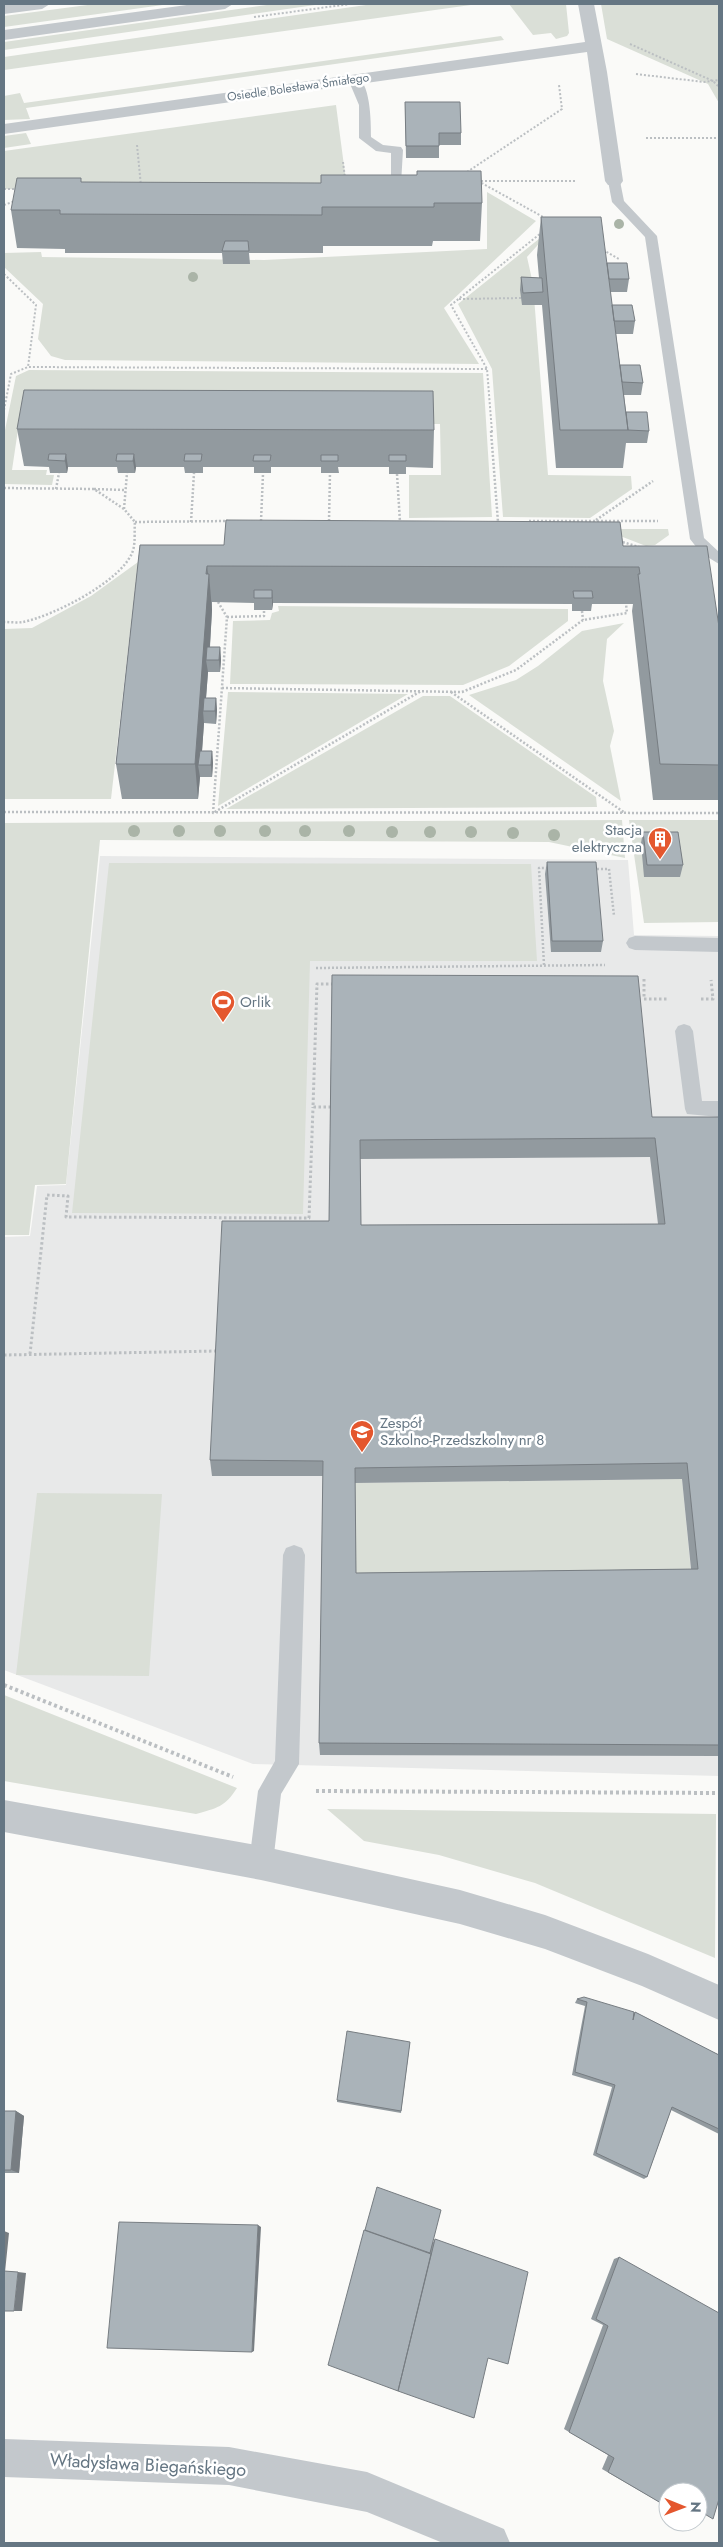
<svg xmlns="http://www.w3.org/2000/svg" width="723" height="2547" font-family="Jost,sans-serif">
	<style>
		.built { fill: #e8e9e9 }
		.green { fill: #dadfd7 }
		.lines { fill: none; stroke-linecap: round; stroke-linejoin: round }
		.path-far3 { stroke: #bbbfc2; stroke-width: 2; stroke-dasharray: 2 2; stroke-linecap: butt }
		.path-far2 { stroke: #bbbfc2; stroke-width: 2.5; stroke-dasharray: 2 2; stroke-linecap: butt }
		.path-far1 { stroke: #bbbfc2; stroke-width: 3; stroke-dasharray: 2.5 2.5; stroke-linecap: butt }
		.path { stroke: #bbbfc2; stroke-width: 4; stroke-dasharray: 3 3; stroke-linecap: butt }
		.service { fill: #c3c8cc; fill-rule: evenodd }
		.minor { fill: #c3c8cc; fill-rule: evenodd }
		.tertiary { fill: #c3c8cc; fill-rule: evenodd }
		.tree { fill: #aab4a7 }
		.wall { fill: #929a9f; fill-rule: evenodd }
		.shaded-wall { fill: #777d82 }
		.building { fill: #aab3b9; stroke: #777d82; fill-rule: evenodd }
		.labels { text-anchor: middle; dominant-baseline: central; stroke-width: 5; stroke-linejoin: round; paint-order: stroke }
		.far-street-label { font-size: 12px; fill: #657683; stroke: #fff }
		.poi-label { font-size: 15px; fill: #657683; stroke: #fff; text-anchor: start }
		.near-street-label { font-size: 18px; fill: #657683; stroke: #fff }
	</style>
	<rect width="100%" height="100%" fill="#fafaf8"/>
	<!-- built -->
	<path class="built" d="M100,856L628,860L634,935L719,936V1776L253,1764L4,1670V1237L30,1236L37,1186L66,1185Z"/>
	<!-- green -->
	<path class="green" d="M95,4H170L4,27V16Z
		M274,4H322L4,50V42Z
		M373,4H478L4,70V57Z
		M509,4H566L569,33L567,36L556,39L551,33L533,35Z
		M601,4H719V103L708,84L607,39Z
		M501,36L504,40L26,108L30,119L4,120V96L20,93L24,103Z
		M336,105L346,181L294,191L4,189V151Z
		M26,133L31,144L4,148V136Z
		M487,192L536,221L444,308L479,364L65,360L51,356L38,339L43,304L4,267V253L41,252L42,257L264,260L487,249Z
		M555,226L527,257L533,284L548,475L631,476L632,489L590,518L503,517L492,369L458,304Z
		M29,370L483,373L492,517L409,518V475H441L440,424L19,423L12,470H47L46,475H54L52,485L4,484V435L16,376Z
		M602,529H668L669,535L655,545L646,546Z
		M138,562L111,799H4V629L32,628L91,596Z
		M278,606L568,609V621L509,666L463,685L230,684L233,621L270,620L272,613L279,611Z
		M624,623L607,639L603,681L614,731L610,746L621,801L469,695L516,680L538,666L582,631Z
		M228,692L408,694L218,806Z
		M423,696H450L596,797L597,807L226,809Z
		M622,820L625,858L549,842L100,840L66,1184L35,1185L29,1235H4V823Z
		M629,820H719V922L644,923Z
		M109,863L531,864L537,961H310L303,1214L72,1213Z
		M682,1479L692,1583L356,1587L355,1483Z
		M37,1493L162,1494L149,1676L16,1675Z
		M4,1695L237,1788C225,1807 217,1808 196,1814L4,1781Z
		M327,1809L716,1814L715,1958L535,1883L439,1855L364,1841Z"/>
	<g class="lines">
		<!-- path-far3 -->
		<path class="path-far3" d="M254,17L350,4
			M630,44L713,81L719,87
			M636,74L704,82L719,80
			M646,138H719
			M137,145L141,186
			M343,162L345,178
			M467,172L562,109L559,85
			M478,181L545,218
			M481,181H577
			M4,189H18
			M4,205L15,201
			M603,250L619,259
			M4,274L36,305L28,367
			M459,299L521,298
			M4,410L11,374L28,367L487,369
			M492,432L487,369L451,305L541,233"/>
		<!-- path-far2 -->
		<path class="path-far2" d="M491,431L498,522
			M397,474L400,522
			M4,488L94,489L124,509L135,522C134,532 136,544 132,553C120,582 53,616 23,622C17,623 10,622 4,622
			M56,489L59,473
			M94,489L125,490
			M124,509L127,473
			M596,520L653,481
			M261,521L263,474
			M329,521L330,473
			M529,521H658
			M135,522L228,521
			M191,522L194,473
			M619,541L639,547
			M218,602L227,617L213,813L421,691
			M582,611L583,620
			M227,617L264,616V610
			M222,688L462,692L516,670L583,620L627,613L626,604
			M451,692L625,813
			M4,812L719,813
			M593,869H609L614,916
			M544,965L539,868H549
			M316,968L605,965"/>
		<!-- path-far1 -->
		<path class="path-far1" d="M644,979V999H668
			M701,999H713L711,980
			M331,1107H313L317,984H336
			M30,1354L47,1195L68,1196L66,1217L309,1218L313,1107
			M4,1355L218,1351"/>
		<!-- path -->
		<path class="path" d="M4,1685L233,1777
			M316,1791L719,1793"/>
		<!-- service -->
		<path class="service" d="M354,75C371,80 371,122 371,137L383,145L401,147L403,150L401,184H393L391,181V153L376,151L359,138V105L348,79Z
			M614,177L620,181L624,201L657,236L704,538L719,552V564L701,553L690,539L645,237L612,202L608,181Z
			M635,936L719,938V952L635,950L629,948L626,943L629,938Z
			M684,1024L690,1026L693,1031L702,1101H719V1117L687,1114L685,1109L675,1031L678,1026Z
			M294,1545L302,1548L305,1555L299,1764L281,1794L273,1863L270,1872L261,1875L252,1872L249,1863L258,1791L275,1761L283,1555L286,1548Z"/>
		<!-- minor -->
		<path class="minor" d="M578,4H594L607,72L623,181L620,185H608L605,181L587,52L4,134V124L585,42Z
			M4,1800L261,1846L460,1890L545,1915L648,1954L719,1985V2020L642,1986L545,1949L460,1924L261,1880L4,1832Z
			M4,2439L229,2447L367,2472L504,2529L510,2543H443L367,2512L229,2485L4,2477Z"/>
		<!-- tertiary -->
		<path class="tertiary" d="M4,4H50L42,9L4,14Z
			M194,4H233L225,9L4,40V30Z"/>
	</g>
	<!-- trees -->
	<g class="tree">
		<circle cx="619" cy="224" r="5"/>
		<circle cx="193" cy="277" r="5"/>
		<circle cx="134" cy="831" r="6"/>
		<circle cx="179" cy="831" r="6"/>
		<circle cx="220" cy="831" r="6"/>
		<circle cx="265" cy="831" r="6"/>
		<circle cx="305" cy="831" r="6"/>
		<circle cx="349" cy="831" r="6"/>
		<circle cx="392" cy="832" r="6"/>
		<circle cx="430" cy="832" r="6"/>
		<circle cx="471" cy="832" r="6"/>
		<circle cx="513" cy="833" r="6"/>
		<circle cx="554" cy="835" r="6"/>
	</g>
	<!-- wall -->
	<path class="wall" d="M405,102L461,133V145H439V158H406Z
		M82,182L482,203L480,241H433L432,246H323V253H249L250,264H223L222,253H65V249L17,248L11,210Z
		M541,217L629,279L627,292H610L612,305L635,321L633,334H616L620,365L643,383L641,395H624L626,412L649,431L647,443H626L623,468H556L542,305H522L520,290L521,277L539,278L537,255Z
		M17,429L434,430L433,468L406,467V474H389V467H338L339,473H321V467H271V473H254V467H203V473H185L184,467H136L135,473H118L117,467H68L67,473H50L49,467L24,466Z
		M140,545L623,546L719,627V800H653L632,611L633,604H592L591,611H572V604L273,603L272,610H254V603L212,602V610L210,647H220L221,660L220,672H208L206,698H216L217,710L216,724L204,723L202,751H212L213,763L212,777H200L198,799H122L116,764Z
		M643,832L683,865L680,877H644L641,843Z
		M547,862L603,941L601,952H551L545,874Z
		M332,975L652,1117H719V1756L320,1755L319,1743L323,1476H212L210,1460L329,1221ZM650,1157L658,1224L361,1225L360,1159ZM682,1479L691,1569L356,1573L355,1483Z
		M577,1999L634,2013L635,2012L719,2055V2134L671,2110L647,2177L644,2179L593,2155L612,2087L572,2075L585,2006L575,2003Z
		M410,2042L401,2113L337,2102V2100Z
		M4,2111H16L24,2116L19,2173H4Z
		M435,2239L488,2358L328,2365L434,2241Z
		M619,2257L698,2492H668L666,2506L602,2469L608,2455L564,2429L603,2325L591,2319L614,2259Z"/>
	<!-- shaded-wall -->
	<path class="shaded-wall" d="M66,454L68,467L67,473L65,461Z
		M134,454L136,467L135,473L133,461Z
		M207,566L209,581V574L212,610L209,660H206L208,672L205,711H203L204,723L201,765H198L200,777L198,799L195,764Z
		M272,590L273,603L272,610Z
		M220,647L221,660L220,672L219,660Z
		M216,698L217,710L216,724L215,711Z
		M212,751L213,763L212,777L211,765Z
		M16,2111L24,2116L19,2173L11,2170Z
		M258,2225L261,2227L254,2351L252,2352Z
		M4,2231L9,2233L5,2272H4Z
		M18,2272L26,2273L22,2311H14Z"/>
	<!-- building -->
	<path class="building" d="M405,102H460L461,133H439V146H406Z
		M417,171H481L482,203H434V207H322V215L60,214V210H11L17,178H81V182L321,183V175H417Z
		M541,217H601L628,430H560Z
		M225,241H248L249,251H222Z
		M607,263H627L629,279H609Z
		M521,277L542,278L543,292L523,293Z
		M612,305H632L635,321H614Z
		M620,365H640L643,383L622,382Z
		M24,390L433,391L434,430L17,429Z
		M626,412H647L649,431L628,430Z
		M49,454H66L65,461L48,460Z
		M117,454H134L133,461H116Z
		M185,454H202L201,461H184Z
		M254,455H271L270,461H253Z
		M321,455H338V461H321Z
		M389,455H406V461H389Z
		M226,520L620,522L623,546H707L719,627V765L660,764L638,574H640L639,567L207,566L206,574H209L195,764H116L140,545H224Z
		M254,590H272V598H254Z
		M573,591H592L593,598H574Z
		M207,647H220L219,660H206Z
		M204,698H216L215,711H203Z
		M200,751H212L211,765H198Z
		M643,832H678L683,865H647Z
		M547,862H596L603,941H552Z
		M332,975L638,976L652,1117H719V1745L319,1743L323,1461L210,1460L222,1221H329ZM655,1138L665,1224L361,1225L360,1140ZM687,1463L698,1569L356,1573L355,1468Z
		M584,1997L634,2012L633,2020L635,2012L719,2055V2129L672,2107L647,2177L596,2153L615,2085L575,2072L587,2002L577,1999Z
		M347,2031L410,2042L401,2111L337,2100Z
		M4,2111H16L11,2170H4Z
		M377,2187L441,2210L430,2253L365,2230Z
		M119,2222L258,2225L252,2352L107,2348Z
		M364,2230L431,2254L398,2391L328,2365Z
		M435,2239L528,2272L508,2364L488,2358L474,2418L398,2391Z
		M619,2257L719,2313V2499L713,2519L698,2510V2492H668V2501L666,2506L608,2472L614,2458L569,2432L608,2326L596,2319Z
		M4,2271L18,2272L14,2311H4Z"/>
	<!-- icons -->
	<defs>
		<g id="building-pin" transform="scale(1.25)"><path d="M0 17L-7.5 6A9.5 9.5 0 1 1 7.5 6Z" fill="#e4572e" stroke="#fff"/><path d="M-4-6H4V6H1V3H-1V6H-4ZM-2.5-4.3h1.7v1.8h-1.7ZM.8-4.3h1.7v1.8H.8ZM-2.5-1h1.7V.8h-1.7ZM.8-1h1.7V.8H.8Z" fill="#fff"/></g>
		<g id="stadium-pin" transform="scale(1.25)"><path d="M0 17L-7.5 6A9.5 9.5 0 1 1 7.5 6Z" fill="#e4572e" stroke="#fff"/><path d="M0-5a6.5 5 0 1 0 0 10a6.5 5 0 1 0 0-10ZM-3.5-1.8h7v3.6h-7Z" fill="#fff"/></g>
		<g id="school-pin" transform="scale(1.25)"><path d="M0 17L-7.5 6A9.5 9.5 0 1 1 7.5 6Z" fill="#e4572e" stroke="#fff"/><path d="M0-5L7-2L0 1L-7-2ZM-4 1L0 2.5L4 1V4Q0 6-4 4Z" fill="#fff"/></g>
	</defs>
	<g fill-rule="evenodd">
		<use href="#building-pin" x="660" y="839"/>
		<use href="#stadium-pin" x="223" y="1002"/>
		<use href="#school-pin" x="362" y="1432"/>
	</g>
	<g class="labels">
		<!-- far-street labels -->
		<g class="far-street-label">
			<text transform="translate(298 87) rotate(-8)">Osiedle Bolesława Śmiałego</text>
		</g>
		<!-- poi labels -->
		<g class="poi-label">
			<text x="642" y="830" text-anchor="end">Stacja<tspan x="642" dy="17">elektryczna</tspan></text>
			<text x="240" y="1002">Orlik</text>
			<text x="380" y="1423">Zespół<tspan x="380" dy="17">Szkolno-Przedszkolny nr 8</tspan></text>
		</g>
		<!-- near-street labels -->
		<g class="near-street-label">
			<text transform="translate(148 2465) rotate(3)">Władysława Biegańskiego</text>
		</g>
	</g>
	<!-- border -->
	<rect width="723" height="2547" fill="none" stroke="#657683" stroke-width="10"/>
	<!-- north arrow -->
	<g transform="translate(683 2507) rotate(91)"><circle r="24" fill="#ffffff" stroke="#c1c8cd"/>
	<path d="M0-4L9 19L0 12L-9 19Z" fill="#e4572e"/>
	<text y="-8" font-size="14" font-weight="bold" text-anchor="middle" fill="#657683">N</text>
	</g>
</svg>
